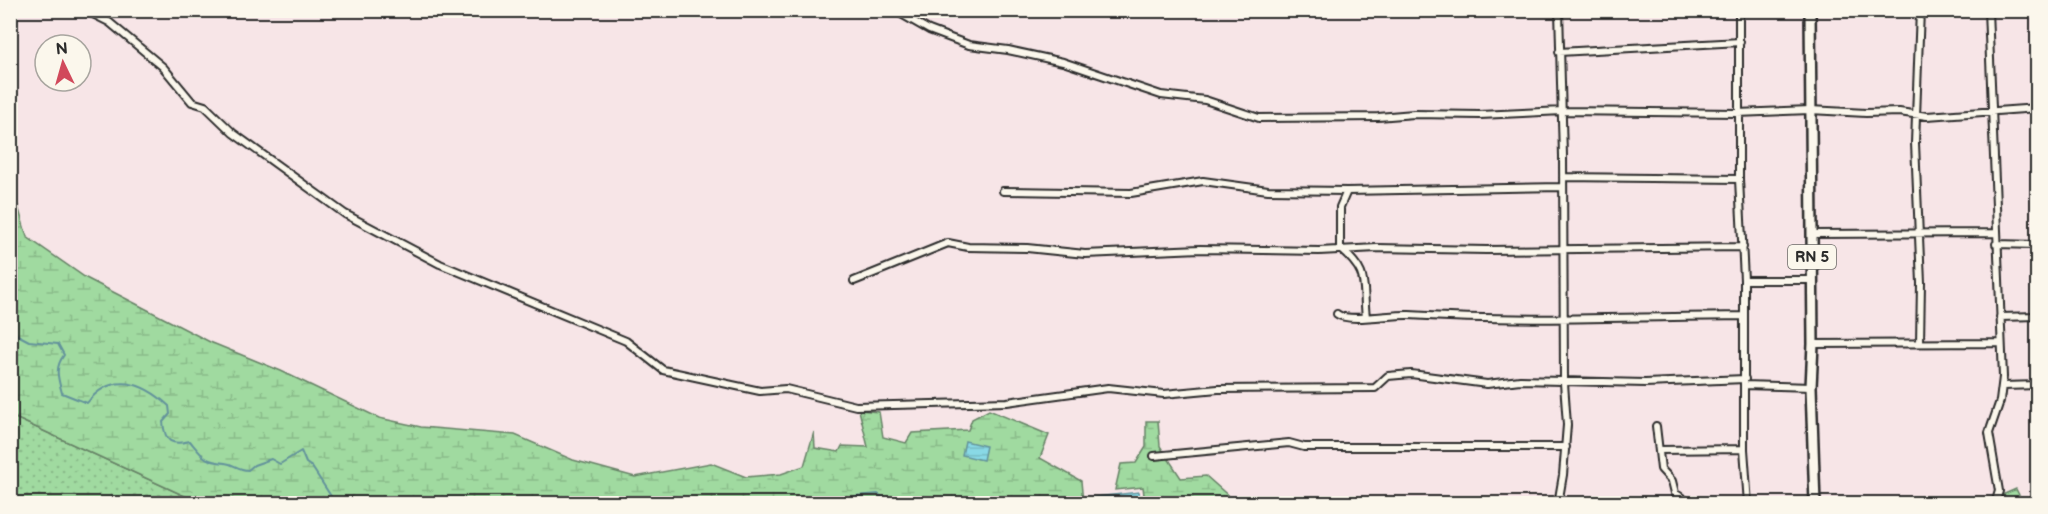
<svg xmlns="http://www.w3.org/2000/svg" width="2048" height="514" font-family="'Balsamiq Sans',sans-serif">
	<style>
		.grass { fill: url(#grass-dots); stroke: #668266; stroke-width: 1.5 }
		.wetland { fill: url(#wetland-marsh); stroke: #668266; stroke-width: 1.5 }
		.water { fill: url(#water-rules); stroke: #63939b; stroke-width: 1.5 }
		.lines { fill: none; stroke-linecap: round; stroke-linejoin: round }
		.stream { stroke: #63939b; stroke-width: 2 }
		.street-casing { stroke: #2b2b2b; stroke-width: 10 }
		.primary-casing { stroke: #2b2b2b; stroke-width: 14 }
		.street { stroke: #fbf7ec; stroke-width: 6 }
		.primary { stroke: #fbf7ec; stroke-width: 9 }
		.labels { text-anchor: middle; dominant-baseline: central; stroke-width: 6; stroke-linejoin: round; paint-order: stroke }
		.shield { fill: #fbf7ec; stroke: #696865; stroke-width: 1.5 }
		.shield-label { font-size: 15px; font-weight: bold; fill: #2b2b2b }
	</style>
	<defs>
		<pattern id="grass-dots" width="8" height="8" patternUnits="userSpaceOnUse" patternTransform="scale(1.5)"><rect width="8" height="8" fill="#a0daa0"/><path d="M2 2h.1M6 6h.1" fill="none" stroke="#8abb8a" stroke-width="1.8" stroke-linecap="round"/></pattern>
		<pattern id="wetland-marsh" width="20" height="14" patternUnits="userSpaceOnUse" patternTransform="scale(1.5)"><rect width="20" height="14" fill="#a0daa0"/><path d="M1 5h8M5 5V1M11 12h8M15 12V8" fill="none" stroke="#8abb8a"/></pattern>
		<pattern id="water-rules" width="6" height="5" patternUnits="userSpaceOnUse" patternTransform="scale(1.5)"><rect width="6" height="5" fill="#89d9e6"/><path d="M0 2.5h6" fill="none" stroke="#76bac5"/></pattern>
	</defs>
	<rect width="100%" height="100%" fill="#f7e5e7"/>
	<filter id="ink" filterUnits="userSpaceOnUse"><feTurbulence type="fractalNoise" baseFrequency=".0167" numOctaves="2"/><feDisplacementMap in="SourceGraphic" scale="12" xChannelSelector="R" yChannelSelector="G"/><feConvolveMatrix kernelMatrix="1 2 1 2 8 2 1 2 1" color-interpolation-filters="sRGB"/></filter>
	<g filter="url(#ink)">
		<!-- grass -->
		<path class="grass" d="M11,416L200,503L11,504Z"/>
		<!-- wetland -->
		<path class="wetland" d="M10,190L15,196L27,237L86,278L210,342L281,371L379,418L421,427L515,435L573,460L635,477L711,463L746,477L781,474L804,466L814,432L815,448L839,452L842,446L868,447L859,410L879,412L883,437L906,443L912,433L968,430L972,419L989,410L1049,435L1040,458L1081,481L1083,503H200L11,416Z
			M1146,421H1158L1160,446L1181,478L1206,476L1232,499L1285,503H1145L1143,487L1115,490L1121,464L1136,463L1146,447Z
			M2016,489L2023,503H1982V499L2000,496Z"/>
		<!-- water -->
		<path class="water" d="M965,441L986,446L983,460L962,455Z
			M1139,492L1140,503H1089L1088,498Z"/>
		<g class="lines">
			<!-- stream -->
			<path class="stream" d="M10,294L15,297L16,310L10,313
				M10,331L29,341L58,344L64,355C54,368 58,378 62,393L87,403C112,371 143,382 169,406L170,414L163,422C165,442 171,446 190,441C204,458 205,461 225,463C234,464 238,470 248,470L254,465L271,459L280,464L301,451L306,463L312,467L336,504
				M838,504L857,496L878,494L887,501L885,504"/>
			<!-- street casing -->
			<g class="street-casing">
				<path id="street" d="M85,10L109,22L163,67L192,102L205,106L233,133L345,214L440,264L626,341L663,370L760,391L786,389L856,406L1007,402L1108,388L1164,394L1218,389L1375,388L1388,376L1411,374L1487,384L1520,380L1645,383L1745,379
					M894,10L929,30L969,45L1008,50L1063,62L1161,95L1205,100L1259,118L1378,117L1414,114L1480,115L1562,111L1737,113L1810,110L1866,113L1899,112L1927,116L2038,108
					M1739,10V179L1744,280V449L1748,504
					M1988,10L2003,377L2000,401L1989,433L1999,491L1995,504
					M1559,52L1740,42
					M1563,177L1739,179
					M1003,191L1131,193L1203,181L1268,190L1347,191L1563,187
					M1813,234L1996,233
					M1996,244L2038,245
					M1340,249V207L1347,191
					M1341,249C1370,274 1362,282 1366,317
					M1744,280H1812
					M854,281L948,243L968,247L1027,248L1085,254L1200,249L1319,251L1377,248L1486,250L1743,247
					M1337,314C1348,323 1392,314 1409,315C1520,322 1632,317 1743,316
					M2000,317L2038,316
					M1920,343L1921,283L1915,143L1920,10
					M1813,344L2001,343
					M1744,385L1811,387
					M2003,386L2038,385
					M1656,426L1661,469L1672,481L1675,493L1691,504
					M1659,450L1744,449
					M1154,456L1289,443L1304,447H1566
					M1558,504L1563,475L1567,425L1564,383L1563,156L1559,10"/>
			</g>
			<!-- primary casing -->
			<g class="primary-casing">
				<path id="primary" d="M1810,10L1813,344L1811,387L1815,504"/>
			</g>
			<!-- street -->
			<use href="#street" class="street"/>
			<!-- primary -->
			<use href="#primary" class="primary"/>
		</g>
	</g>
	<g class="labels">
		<!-- shield labels -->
		<rect class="shield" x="1788" y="245" width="48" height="24" rx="4.5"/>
		<g class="shield-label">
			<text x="1812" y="257">RN 5</text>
		</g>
	</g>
	<!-- margin -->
	<rect width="2048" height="514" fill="none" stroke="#fbf7ec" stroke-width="36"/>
	<rect x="18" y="18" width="2012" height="478" fill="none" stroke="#2b2b2b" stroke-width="2" filter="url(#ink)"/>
	<!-- north arrow -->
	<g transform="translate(63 63) rotate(355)"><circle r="28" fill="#fbf7ec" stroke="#a8a59f" stroke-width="1.5"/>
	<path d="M0-4.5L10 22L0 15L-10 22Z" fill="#d1495b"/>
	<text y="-9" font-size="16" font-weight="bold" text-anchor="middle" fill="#2b2b2b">N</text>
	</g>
</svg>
